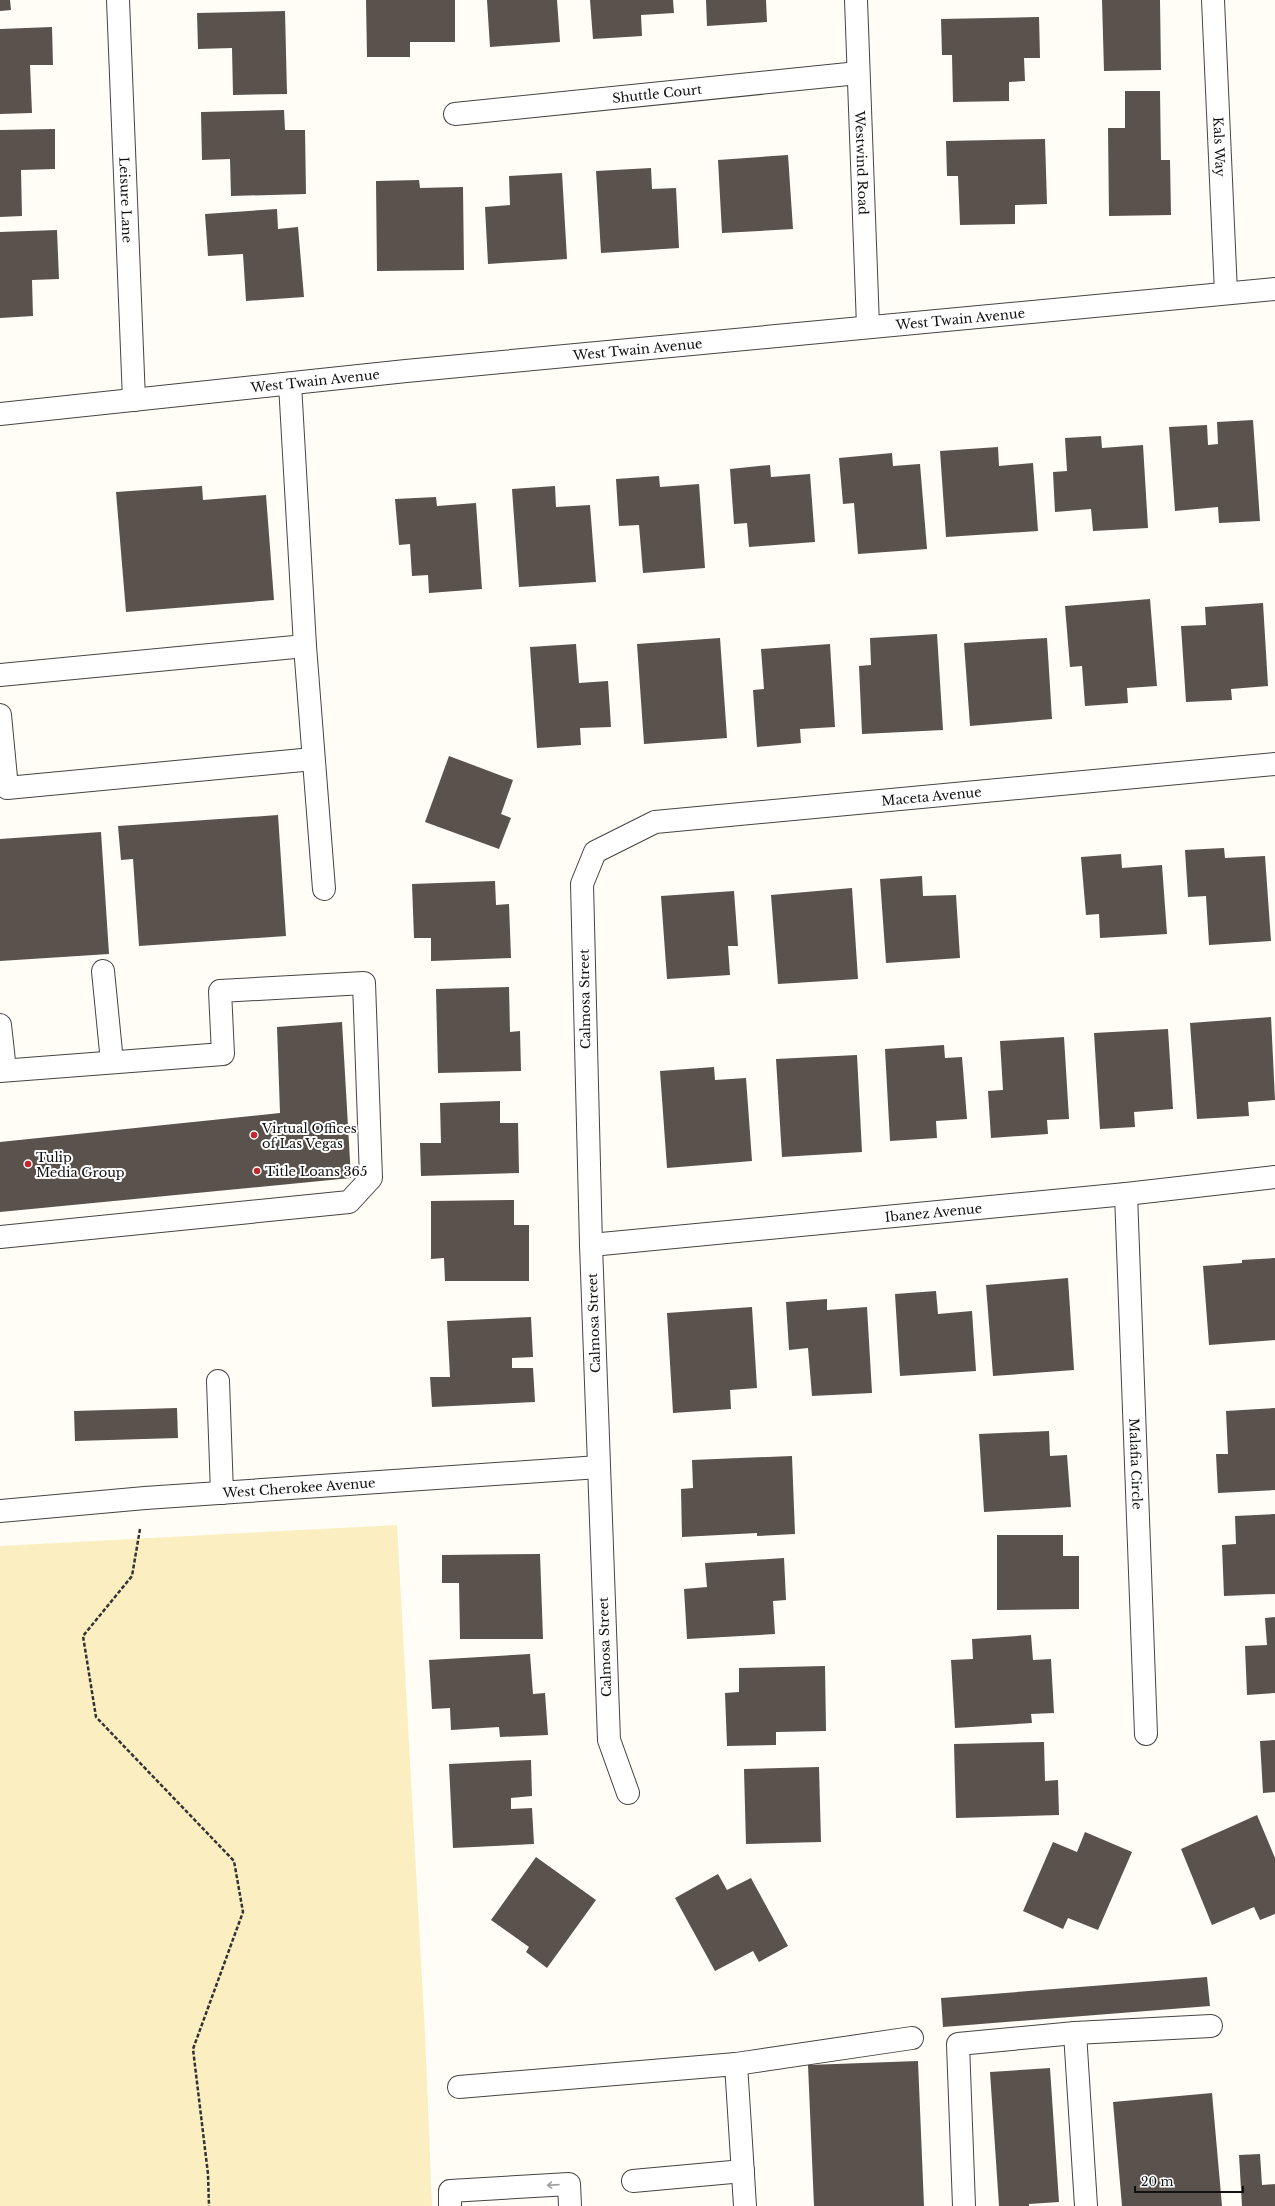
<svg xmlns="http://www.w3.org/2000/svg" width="1275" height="2206" font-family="'Libre Baskerville',serif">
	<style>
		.sand { fill: #fbeec1 }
		.building { fill: #5a524d }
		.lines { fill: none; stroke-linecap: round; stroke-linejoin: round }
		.minor-casing { stroke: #444; stroke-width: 24 }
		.path { stroke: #333; stroke-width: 2.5; stroke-dasharray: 4 2; stroke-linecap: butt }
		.minor { stroke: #fff; stroke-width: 22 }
		.oneway { stroke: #a0a0a0 }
		.poi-dot { fill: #c4262e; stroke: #fff; stroke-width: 1.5 }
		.labels { text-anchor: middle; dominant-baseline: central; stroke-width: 4; stroke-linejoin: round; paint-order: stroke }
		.street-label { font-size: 13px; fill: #111; stroke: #fff }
		.poi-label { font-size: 13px; fill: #111; stroke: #fff; text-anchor: start }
	</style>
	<rect width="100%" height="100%" fill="#fffdf5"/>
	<!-- sand -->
	<path class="sand" d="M397,1525L425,2035L432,2206H0V1546Z"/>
	<!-- building -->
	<path class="building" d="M0,0H10L11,10L0,11Z
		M366,0H455V42H410V57H367Z
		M487,0H557L560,42L490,47Z
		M590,0H673L674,13L641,15L642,36L593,39Z
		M706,0H766L767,22L707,26Z
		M1102,0H1160L1161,70L1104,71Z
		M285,11L287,94L233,95L232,48L198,49L197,13Z
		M1039,17L1040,58H1024L1025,81L1009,82V101L953,102L952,55H942L941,19Z
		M52,27L53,65H30L32,113L0,114V29Z
		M1125,91H1160L1161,160H1170L1171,215L1109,216L1108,128H1125Z
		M284,110L285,130H305L306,194L231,196L230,159L202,160L201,112Z
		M55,129V169L21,170L22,216L0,217V130Z
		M1045,139L1047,204L1015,205V224L960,225L958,176H947L946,141Z
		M788,155L793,229L722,233L718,160Z
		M651,168L652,189L676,188L679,248L601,253L596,171Z
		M562,173L567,259L488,264L485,207L510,205L509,176Z
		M419,180L420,188L463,187L464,270L377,271L376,181Z
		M277,209L278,229L298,227L304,297L246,301L243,254L208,256L205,214Z
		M57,230L59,279L32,280L33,316L0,318V232Z
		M1253,420L1260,521L1219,523L1218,507L1175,511L1169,427L1207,425L1208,445L1218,444L1217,422Z
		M1101,436L1102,448L1143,445L1148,528L1093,531L1091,509L1055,512L1053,472L1067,471L1065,438Z
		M998,447L999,466L1033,463L1038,531L946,537L940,451Z
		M892,453L893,466L920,464L927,549L858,554L854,503L843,504L839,458Z
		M770,465L771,477L810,474L815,542L749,547L747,523L734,524L730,469Z
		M659,476L660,487L699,484L705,568L643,573L639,525L619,526L616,479Z
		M202,486L203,500L266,495L274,600L126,612L116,492Z
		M555,486L556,507L590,505L596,582L519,587L512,489Z
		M436,497L437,506L476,503L482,589L429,593L428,575L412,576L410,544L399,545L395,499Z
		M1150,599L1157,686L1127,688L1128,703L1085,706L1082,666L1070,667L1065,606Z
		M1263,603L1268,686L1231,689L1232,700L1186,702L1181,626L1206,625L1205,607Z
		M937,634L943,730L862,734L859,666L871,665L870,638Z
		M720,638L727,738L644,744L637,644Z
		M1047,638L1052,719L970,726L964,643Z
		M576,644L579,683L608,681L611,727L580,728L581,745L537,748L530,647Z
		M830,644L835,727L800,729L801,743L757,747L753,690L764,689L761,649Z
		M449,756L513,780L501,814L511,818L499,849L425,822Z
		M278,815L286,936L139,946L133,859L121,860L118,826Z
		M101,832L109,954L0,961V839Z
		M1224,848L1225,858L1265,856L1271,941L1209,945L1206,896L1188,897L1185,850Z
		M1121,854L1122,868L1162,865L1167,934L1100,938L1099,914L1086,915L1081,857Z
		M922,876L923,896L956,895L960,958L886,963L880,879Z
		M495,881L496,905L509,904L511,958L431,961V938H414L412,884Z
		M852,888L858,979L778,984L771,895Z
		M734,891L738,946H728L730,975L667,979L661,896Z
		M509,987L510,1032L520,1031L521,1071L438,1073L436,989Z
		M1271,1017L1275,1100L1248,1102L1249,1116L1197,1119L1190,1023Z
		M342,1022L351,1178L0,1212V1142L280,1113L277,1027Z
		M1168,1029L1173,1109L1134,1112L1135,1127L1100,1129L1094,1033Z
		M1064,1037L1069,1119L1047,1120L1048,1134L991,1138L988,1091L1003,1090L1000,1041Z
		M944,1045L945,1058L962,1057L967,1119L936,1121L937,1138L890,1141L885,1049Z
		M857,1055L862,1152L782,1157L776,1059Z
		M714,1067L715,1080L746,1078L752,1161L667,1168L660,1071Z
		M500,1101V1123H518L519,1173L421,1176L420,1143H441L440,1103Z
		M514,1200V1225H529V1281H445L444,1258L431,1259V1201Z
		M1275,1258V1340L1209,1345L1203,1266L1242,1263V1260Z
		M1068,1278L1074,1370L993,1376L986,1285Z
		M936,1291L938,1314L972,1311L976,1371L900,1376L895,1294Z
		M827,1299V1310L867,1307L872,1393L812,1396L808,1348L789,1350L786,1302Z
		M752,1307L757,1388L730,1390L731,1409L673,1413L667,1313Z
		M531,1317L533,1357L512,1358V1368H533L535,1402L432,1407L430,1377H450L447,1321Z
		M177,1408L178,1438L75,1441L74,1411Z
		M1275,1408V1490L1218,1493L1216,1454H1228L1226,1411Z
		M1049,1431L1050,1456L1067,1455L1071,1507L984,1512L979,1434Z
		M792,1456L795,1534L757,1536V1533L682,1537L681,1489L693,1488L692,1460Z
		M1275,1514V1594L1224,1596L1222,1545L1236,1544L1235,1516Z
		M997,1535H1063V1556H1079V1609L997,1610Z
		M540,1554L543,1639H460L459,1583H442V1555Z
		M784,1558L786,1600L773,1601L775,1634L687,1639L684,1589L707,1587L705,1563Z
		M1275,1617V1693L1247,1695L1245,1646L1267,1645L1265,1618Z
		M1031,1635L1033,1660L1051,1659L1054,1713L1031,1714L1032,1723L955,1728L951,1660L973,1659L972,1639Z
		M530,1654L533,1694L545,1693L548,1735L500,1737L499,1727L451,1730L450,1708L432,1709L429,1660Z
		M825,1666L826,1731L776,1732V1745L727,1746L725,1693L739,1692V1668Z
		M1275,1740V1792L1263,1793L1260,1741Z
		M1044,1742L1045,1781L1058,1780L1059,1815L956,1818L954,1744Z
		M531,1760L532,1796L511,1798V1809L532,1808L534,1844L453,1848L449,1764Z
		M819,1767L821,1842L746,1844L744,1769Z
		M1257,1815L1275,1858V1914L1260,1920L1254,1907L1212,1925L1181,1849Z
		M1085,1832L1132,1852L1098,1930L1068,1918L1063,1929L1023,1911L1053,1842L1077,1852Z
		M536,1857L596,1900L547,1968L526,1952L529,1947L491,1920Z
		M718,1874L727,1890L751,1878L788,1946L759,1962L753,1951L715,1971L675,1898Z
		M1207,1977L1210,2006L943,2027L941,1998Z
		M918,2061L924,2206H814L808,2065Z
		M1050,2068L1059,2202L1029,2204V2206H999L990,2072Z
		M1212,2093L1222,2206H1122L1113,2102Z
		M1260,2154L1262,2185L1275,2184V2206H1242L1239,2155Z"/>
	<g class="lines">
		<!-- minor casing -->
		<g class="minor-casing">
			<g id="minor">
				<path id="s1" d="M118,0L134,400"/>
				<path id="s2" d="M856,0L868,326"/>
				<path id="s3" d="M1213,0L1226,293"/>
				<path id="s4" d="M455,114L858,73"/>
				<path d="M290,384L305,646L324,889"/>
				<path id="s5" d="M0,414L406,371L1275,289"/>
				<path d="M0,675L305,646"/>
				<path d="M0,715L7,788L313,759"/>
				<path d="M103,971L112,1062"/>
				<path d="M0,1025L5,1070"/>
				<path d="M0,1071L223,1054L220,991L364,983L371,1178L349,1202L0,1237"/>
				<path id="s6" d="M1126,1194L1146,1734"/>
				<path id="s7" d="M591,1245L1126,1194L1275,1177"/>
				<path d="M218,1381L222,1493"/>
				<path id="s8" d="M0,1511L145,1498L599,1467"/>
				<path id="s9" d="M628,1793L609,1740L591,1245L582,884L595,852L655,822L1275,764"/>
				<path d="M736,2064L912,2038"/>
				<path d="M459,2087L736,2064L745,2206"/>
				<path d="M633,2181L743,2171"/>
				<path d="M450,2206V2191L569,2184L570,2206"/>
				<path d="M964,2206L958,2044L1075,2033"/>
				<path d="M1086,2206L1075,2033L1211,2026"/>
			</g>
		</g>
		<!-- path -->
		<path class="path" d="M140,1529L132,1576L83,1636L96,1717L234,1861L243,1912L193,2049L208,2174L209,2206"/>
		<!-- minor -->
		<use href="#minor" class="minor"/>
	</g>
	<!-- one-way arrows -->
	<defs><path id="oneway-shaft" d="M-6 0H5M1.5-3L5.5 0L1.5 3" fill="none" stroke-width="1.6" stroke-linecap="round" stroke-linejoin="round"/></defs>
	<use class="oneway" href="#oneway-shaft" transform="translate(553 2185) rotate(176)"/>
	<!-- markers -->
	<g class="poi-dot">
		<circle cx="254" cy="1135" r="4"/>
		<circle cx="28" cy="1164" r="4"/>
		<circle cx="257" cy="1171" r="4"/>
	</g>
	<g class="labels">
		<!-- street labels -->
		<g class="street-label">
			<text stroke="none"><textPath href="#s4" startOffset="203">Shuttle Court</textPath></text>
			<text stroke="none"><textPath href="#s3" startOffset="147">Kals Way</textPath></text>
			<text stroke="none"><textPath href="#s2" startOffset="163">Westwind Road</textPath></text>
			<text stroke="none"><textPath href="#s1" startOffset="200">Leisure Lane</textPath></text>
			<text stroke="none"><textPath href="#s5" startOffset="965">West Twain Avenue</textPath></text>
			<text stroke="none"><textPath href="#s5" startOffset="641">West Twain Avenue</textPath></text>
			<text stroke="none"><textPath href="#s5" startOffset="317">West Twain Avenue</textPath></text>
			<text stroke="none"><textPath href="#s9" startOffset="1292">Maceta Avenue</textPath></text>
			<text transform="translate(585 999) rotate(-91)">Calmosa Street</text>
			<text stroke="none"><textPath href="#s7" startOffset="344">Ibanez Avenue</textPath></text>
			<text transform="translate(594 1323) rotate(-92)">Calmosa Street</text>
			<text stroke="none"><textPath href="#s6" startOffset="270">Malafia Circle</textPath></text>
			<text stroke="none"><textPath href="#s8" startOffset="300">West Cherokee Avenue</textPath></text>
			<text transform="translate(605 1647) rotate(-92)">Calmosa Street</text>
		</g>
		<!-- poi labels -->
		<g class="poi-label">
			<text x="262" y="1128">Virtual Offices<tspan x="262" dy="15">of Las Vegas</tspan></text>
			<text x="36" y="1157">Tulip<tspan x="36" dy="15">Media Group</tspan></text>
			<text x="265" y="1171">Title Loans 365</text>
		</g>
	</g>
	<!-- scale -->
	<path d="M1135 2186v6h108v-6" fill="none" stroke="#111111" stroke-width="2"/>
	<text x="1141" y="2186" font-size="12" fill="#111111" stroke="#ffffff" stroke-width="3" paint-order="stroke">20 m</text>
</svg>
